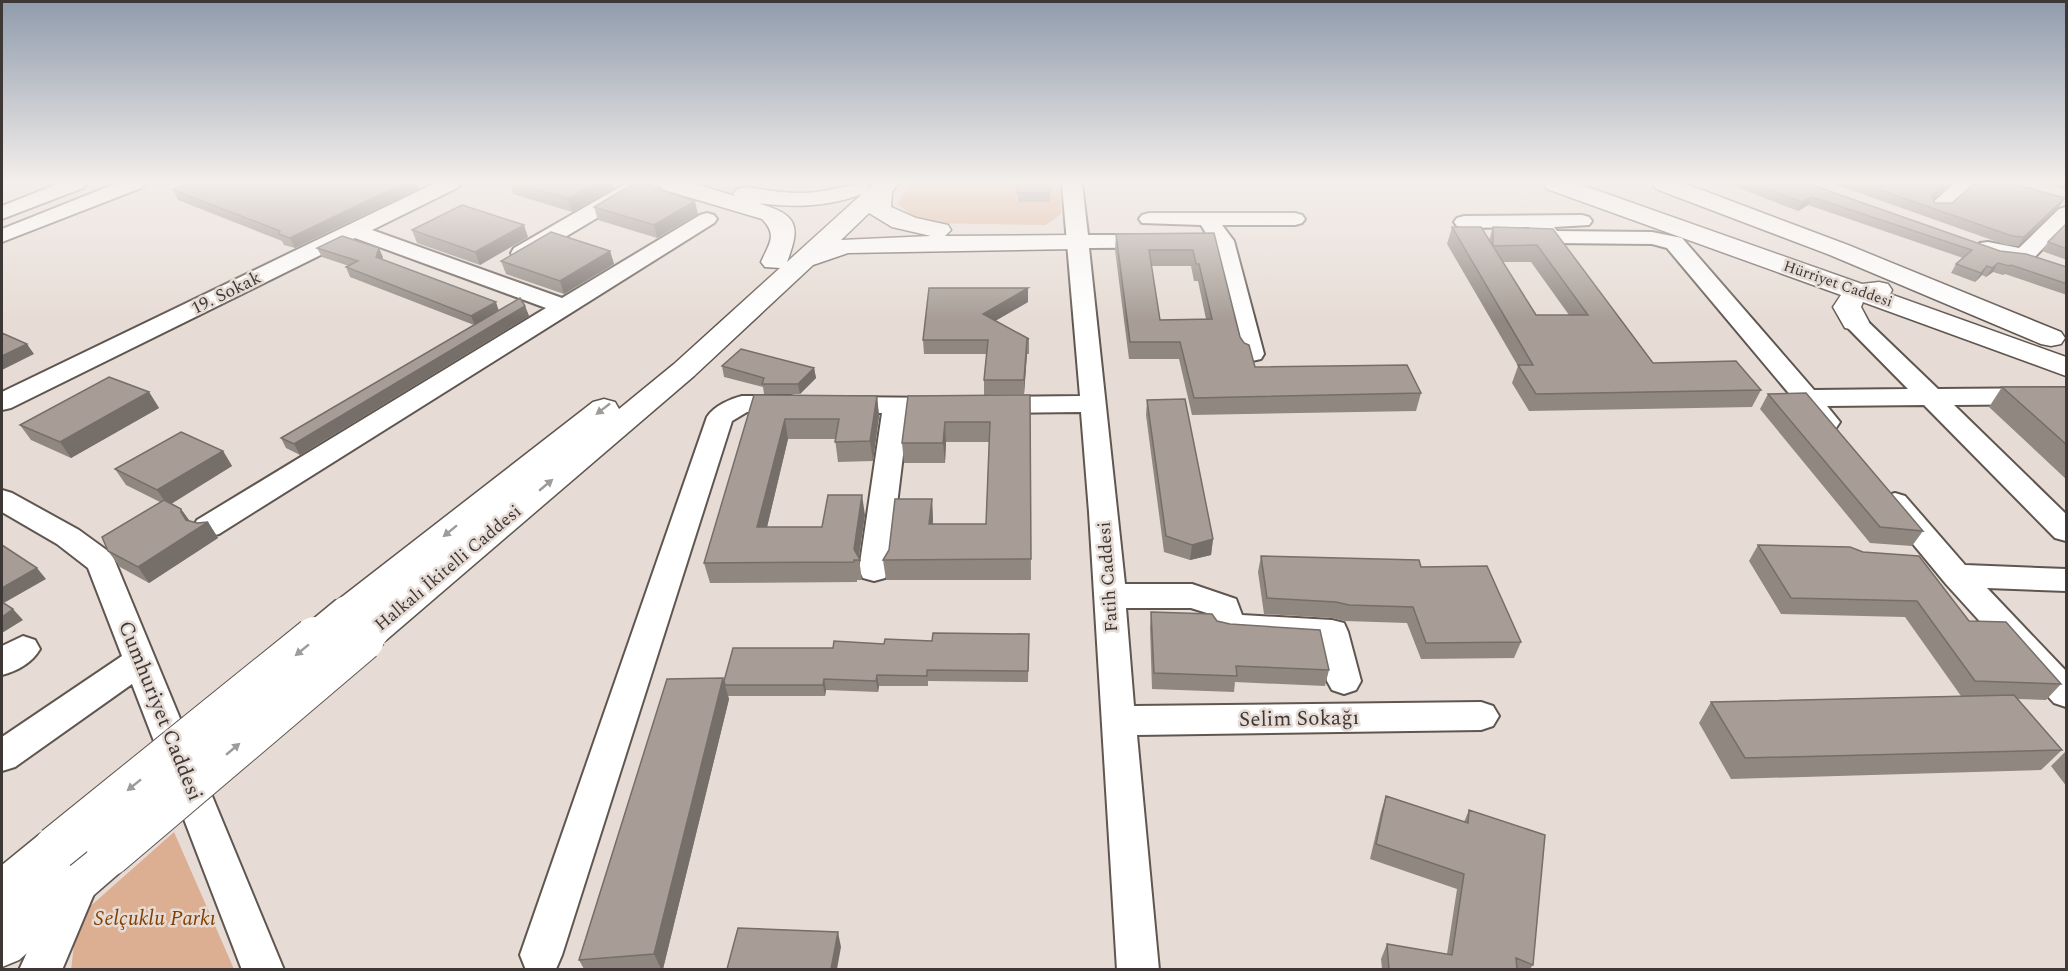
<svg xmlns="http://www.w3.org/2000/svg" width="2068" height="971" font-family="Spectral,serif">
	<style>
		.green { fill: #ddaf92 }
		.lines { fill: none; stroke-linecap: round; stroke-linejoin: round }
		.minor-casing { stroke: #5f5650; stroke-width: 4 }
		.major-casing { stroke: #5f5650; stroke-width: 3 }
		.minor { fill: #fff; fill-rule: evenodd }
		.major { fill: #fff; fill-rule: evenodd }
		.major-bridge-far1-casing { stroke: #5f5650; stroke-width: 37; stroke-linecap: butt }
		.major-bridge-casing { stroke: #5f5650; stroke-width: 46; stroke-linecap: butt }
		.major-bridge-far1 { stroke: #fff; stroke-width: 34 }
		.major-bridge { stroke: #fff; stroke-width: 44 }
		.wall { fill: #908781; fill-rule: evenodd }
		.shaded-wall { fill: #756e69 }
		.building { fill: #a79d96; stroke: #756e69; stroke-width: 1.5; fill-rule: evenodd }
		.oneway { fill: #9e9c9a }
		.labels { text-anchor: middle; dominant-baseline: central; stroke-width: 5; stroke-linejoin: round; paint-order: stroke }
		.far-street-label { font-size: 15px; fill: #3d3836; stroke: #e7dcd5 }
		.street-label { font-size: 18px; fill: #3d3836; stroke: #e7dcd5 }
		.near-street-label { font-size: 21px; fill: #3d3836; stroke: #e7dcd5 }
		.near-park-label { font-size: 21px; font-style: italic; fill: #834000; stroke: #e7dcd5 }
	</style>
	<rect width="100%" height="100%" fill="#e7dcd5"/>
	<!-- green -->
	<path class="green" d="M912,184H1060L1061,214L1046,225L928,223L913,217L898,204L903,194Z
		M174,832L234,969L71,970L77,918Z"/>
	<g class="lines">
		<!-- minor casing -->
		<g class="minor-casing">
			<path id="minor" d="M57,184H86L83,188L2,219V206Z
				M115,184H144L141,188L2,242V229Z
				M433,184H460L457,188L372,230L562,298L700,215L707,213L714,215L717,219L714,223L219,534L208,537L197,534L193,527L197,520L546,308L355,238L11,408L2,410V392Z
				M625,184H650L647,188L530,258L522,260L514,258L511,253L514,248Z
				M1062,184H1082L1088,235H1207L1201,225L1142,223L1139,219L1142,215L1149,213H1295L1302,215L1305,219L1302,223L1295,225H1222L1234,241L1264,354L1261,359L1252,361L1243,359L1240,354L1214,247L1089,248L1125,584H1192L1236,599L1242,615L1332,620L1344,623L1348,632L1361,681L1356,690L1344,694L1332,690L1327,681L1318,644L1227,638L1215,635L1211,626L1210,614L1191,608H1126L1134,706L1481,702L1493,706L1499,716L1493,726L1481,730L1137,735L1159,970H1117L1089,512L1081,412L992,413L983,411L979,405L983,399L992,397L1080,396Z
				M1953,184H1976L1946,210H1932L1929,206Z
				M2066,207V224L2032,260C2017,263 1986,261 1977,248L1980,243L1988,242L2019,248L2059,209Z
				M1582,215L1589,217L1592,221L1589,225L1554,227L1557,231L1652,232L1682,238L1814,390L1908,389L1847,327L1843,322L1847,317L1855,315L1863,317L1938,389L2066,388V404L1954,405L2066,514V541L2055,538L1924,405L1827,406L1840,422L1836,428L1827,430L1818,428L1667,248L1652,244L1552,243L1544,242L1529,227L1464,228L1457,226L1454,222L1457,218L1464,216Z
				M742,396H790L799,398L803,404L799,410L790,412H747L732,421L562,955L556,969L526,970L520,955L707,417C714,406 730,399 742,396Z
				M839,397L946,398L955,400L959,406L955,412L946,414H908L889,570L885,578L874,581L863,578L859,570L882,413H839L830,411L826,405L830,399Z
				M2,490L12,493L79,530L112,554L284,970H242L132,684L15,767L2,771V737L122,656L88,568L57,544L2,512Z
				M1895,493L1905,496L1965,565L2066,569V591L1987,588L2066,671V707L2054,703L1946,584L1885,510L1880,503L1885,496Z
				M23,636L35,640L40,649C32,663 17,671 2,675V646Z
				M76,870L90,876L96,889L62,970H19L62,876Z"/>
		</g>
		<!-- major casing -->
		<g class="major-casing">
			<path id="major" d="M658,184H695L735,196L733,194L737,189L745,187C768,190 792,195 816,192C834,190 849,184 867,184L869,188L873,184H898L892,192L891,207L916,218L948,225L951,230L945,236L1076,235L1085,237L1088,242L1085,247L1076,249L848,253L813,265L694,376L385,641L372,645L359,641L353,631L357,624L347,627L334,623L328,613L334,603L593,402L604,399L615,402L619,409L674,364L780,268L765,267L761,262C769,244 778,235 762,219L661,189ZM862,194L787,262C801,225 798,215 758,203C795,208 827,207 862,194ZM869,213L892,227L931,236L841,240Z
				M1544,184H1579L1862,284L1879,282L1888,284L1892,290L1890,294L2066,357V376L1863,302L1861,307L1869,322L1865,328L1855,330L1845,328L1833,307L1841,295L1547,189Z
				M1653,184H1686L1848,245L2061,332L2065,338L2061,344L2051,346L2041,344L1830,255L1656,189Z
				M56,828L72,834L79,848L76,853L93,840L109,834L125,840L132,854L125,868L19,960L2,967V865L40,834Z"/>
		</g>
		<!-- minor -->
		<use href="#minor" class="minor"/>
		<!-- major -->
		<use href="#major" class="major"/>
		<!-- major-bridge-far1 casing -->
		<g class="major-bridge-far1-casing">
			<path id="major-bridge-far1" d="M313,641L347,613
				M361,641L372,631"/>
		</g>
		<!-- major-bridge casing -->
		<g class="major-bridge-casing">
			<path id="major-bridge" d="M56,848L315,639
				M109,854L362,639"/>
		</g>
		<!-- major-bridge-far1 -->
		<use href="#major-bridge-far1" class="major-bridge-far1"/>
		<!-- major-bridge -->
		<use href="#major-bridge" class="major-bridge"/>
	</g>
	<!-- wall -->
	<path class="wall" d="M511,184H614V188L572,212L513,194Z
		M1018,184H1050V202H1018Z
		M1728,184H1809L2000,251L2067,267V295L2005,274L2003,275L1993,272L1986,277L1982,275L1975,282L1951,273L1956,264L1963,258L1808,205L1798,211Z
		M1834,184H1949L1934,199L1935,203L2059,207L2018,246L2006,245Z
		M2051,184H2067V190L2051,185Z
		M418,189L295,248L284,245L282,241L178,200L173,190Z
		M594,207L698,214L657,238L598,220Z
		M2067,223V260L2042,251L2048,242Z
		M1452,227L1489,240L1493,227L1553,229L1653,363L1761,390L1752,407L1529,411L1512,383L1518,366L1447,244ZM1503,262H1531L1569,315H1536Z
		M412,230L528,237L480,265L417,243Z
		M1214,233L1240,337L1255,367L1421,393L1416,411L1192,415L1179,359H1129L1115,250L1116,234ZM1151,266H1191L1194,281H1198L1206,319L1160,320Z
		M317,248L383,257L382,259L499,310L525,306L529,316L300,455L286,448L281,438L474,325L350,277L346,267L349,266L322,257Z
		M610,251L614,264L564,294L506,274L501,261Z
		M1028,302L995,321L1029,339V354H1027L1024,394L984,395V380L987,354H924L923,340Z
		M722,366L814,368L816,378L800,394H764L763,387L724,377Z
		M2002,387H2067V480L1989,407Z
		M149,392L159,408L71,458L31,440L20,425Z
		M1768,394L1923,531L1912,546L1870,543L1760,409Z
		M754,395L877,396L879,416L873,461L838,462L835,439H788L767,527H822L865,515L859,558L862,580H857V582L710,583L704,563Z
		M1030,395L1031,580H886L883,560L932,499L933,524H986L989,442H946L945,463H904L902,443L908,396Z
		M1147,400L1213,539L1211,555L1190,560L1164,552L1146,415Z
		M223,451L232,466L171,503L181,509L190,522L197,523L208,522L218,538L149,583L120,567L108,551L160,502L126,485L115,469Z
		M1758,545L1850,547L1969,621L2061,684L2046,700L2018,699L2062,750L2041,770L1731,779L1699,723L1711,702L1961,696L1905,617L1781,614L1749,561Z
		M1261,556L1421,567L1521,642L1514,658L1421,659L1407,623L1345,621L1332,618L1264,614L1258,572Z
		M1151,612L1217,621L1329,670L1325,686L1235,682L1234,692L1152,689L1150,628Z
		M1029,634L1028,682L928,681V686H879L878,692L826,690L825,696H728L729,699L663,969H584L579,960L724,681L833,648Z
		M2067,750V787L2051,766Z
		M1386,796L1464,822L1469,810L1533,965L1530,969H1382L1381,959L1387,944L1447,954L1457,889L1370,859L1381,812Z"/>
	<!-- shaded-wall -->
	<path class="shaded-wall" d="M402,184H419L418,189L295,248L290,238Z
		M595,184H614V188L572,212L568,199Z
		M1945,184H1949L1927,204L1932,196Z
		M1812,197L1808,205L1798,211L1802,202Z
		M2065,198L2059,207L2018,246L2024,237Z
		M695,201L698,214L657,238L654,225Z
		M524,225L528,237L480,265L475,252Z
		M379,248L383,257L380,266L376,257Z
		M610,251L614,264L564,294L560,281Z
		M1998,263L1993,272L1986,277L1992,268Z
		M1987,266L1982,275L1975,282L1981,273Z
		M1028,288V302L983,328V314Z
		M496,302L499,311L475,325L471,316Z
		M525,306L529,316L300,455L294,444Z
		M1027,339V354L1024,394V380Z
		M27,344L34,354L2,370V356Z
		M814,368L816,378L800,394L798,384Z
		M149,392L159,408L71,458L60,442Z
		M877,396L879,416L873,461L870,441Z
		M785,419L788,439L762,548L757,527Z
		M945,422L946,442L945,463L943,443Z
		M223,451L232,466L168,506L157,490Z
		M862,495L865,515L858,560L854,549Z
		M932,499L933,520L931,545L929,524Z
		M181,509L192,524L191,528L181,512Z
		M208,522L218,538L149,583L138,567Z
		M1213,539L1211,555L1190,560L1192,545Z
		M37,568L46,579L2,604V588Z
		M13,609L23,620L2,633V617Z
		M877,675L879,686L878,692L876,681Z
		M723,678L729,699L663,969H661L654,954Z
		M824,679L826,690L825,696L823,685Z
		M838,932L841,947L837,969H831Z"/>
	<!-- building -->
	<path class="building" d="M187,184H402L290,238L279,234L280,231L173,190Z
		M520,184H595L568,199Z
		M633,184H643L695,201L654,225L594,207Z
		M1018,184H1050V193H1017Z
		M1754,184H1809L2000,251L2026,254L2067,267V284L2011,265L2009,266L1998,263L1992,268L1987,266L1981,273L1956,264L1972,250L1812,197L1802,202Z
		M1863,184H1945L1932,196L1935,203H1952L1974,184H2012L2065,198L2024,237L2012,236Z
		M462,205L524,225L475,252L412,230Z
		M2067,223V249L2048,242Z
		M1452,227H1481L1536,315H1588L1537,245L1493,246V227L1553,229L1653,363L1736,361L1761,390L1536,394L1518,365H1533Z
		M551,232L610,251L560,281L501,261Z
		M1214,233L1240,337L1244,343L1249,345L1255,367L1407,365L1421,393L1194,398L1180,342H1130L1116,234ZM1149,250H1193L1196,264H1199L1212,319L1160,320Z
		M342,236L379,248L376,257L496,302L471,316L346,267L358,261L317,248Z
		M929,288H1028L983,314L1029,339H1027L1024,380H984L988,340H923Z
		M520,298L525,306L294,444L281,438Z
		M2,333L27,344L2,356Z
		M741,349L814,368L798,384H762L764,378L722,366Z
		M109,377L149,392L60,442L20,425Z
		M2002,387H2067V445Z
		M1806,393L1923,531L1880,527L1768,394Z
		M754,395L877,396L870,441L835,442L839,419H785L757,527H822L828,495H862L854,549L860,560H854V562L704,563Z
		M1030,395L1031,559L883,560L889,550L895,499H932L929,524H986L990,422H945L943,443H902L908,396Z
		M1185,399L1213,539L1192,545L1166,536L1147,400Z
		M181,432L223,451L157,490L115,469Z
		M164,500L181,509V512L186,520L197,523L208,522L138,567L108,551L102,537Z
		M2,545L37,568L2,588Z
		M1758,545L1850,547L1863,552L1919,556L1969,621L2006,622L2061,684L1975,681L1917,601L1791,598Z
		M1261,556L1419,560L1421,567L1487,566L1521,642L1426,643L1413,607L1349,605L1336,602L1267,598Z
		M2,602L13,609L2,617Z
		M1151,612L1212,614L1217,621L1230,624L1320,630L1329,670L1236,666L1237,676L1154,673Z
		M933,633L1029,634L1028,671L927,670V676L877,675L876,681L824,679L823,685H725L724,681L733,648H833L834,641L884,644L885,639L932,641Z
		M723,678L654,954L579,960L667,679Z
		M2014,695L2062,750L1745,758L1711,702Z
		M1386,796L1468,823L1469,810L1545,835L1533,965L1516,958L1517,969H1389L1387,944L1452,955L1464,874L1376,844Z
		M738,928L838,932L831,969H727Z"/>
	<!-- one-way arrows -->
	<defs><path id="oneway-solid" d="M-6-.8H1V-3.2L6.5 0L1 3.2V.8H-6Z" transform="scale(1.5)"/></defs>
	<g class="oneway">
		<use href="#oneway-solid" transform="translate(603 409) rotate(142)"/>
		<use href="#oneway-solid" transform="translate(546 485) rotate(-40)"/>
		<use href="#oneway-solid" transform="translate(450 531) rotate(141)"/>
		<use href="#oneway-solid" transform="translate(302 650) rotate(141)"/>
		<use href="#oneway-solid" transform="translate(233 749) rotate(-40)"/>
		<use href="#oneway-solid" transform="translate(134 785) rotate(141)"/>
	</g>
	<!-- sky -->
	<linearGradient id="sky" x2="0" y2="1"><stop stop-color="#8f9bac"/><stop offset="0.57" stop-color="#f4efec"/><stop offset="1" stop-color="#f4efec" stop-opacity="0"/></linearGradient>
	<rect width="2068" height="320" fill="url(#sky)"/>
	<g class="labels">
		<!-- far-street labels -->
		<g class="far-street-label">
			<text transform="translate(1838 284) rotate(19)">Hürriyet Caddesi</text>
		</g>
		<!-- street labels -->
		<g class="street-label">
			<text transform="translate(226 293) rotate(-26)">19. Sokak</text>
			<text transform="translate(448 568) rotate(-40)">Halkalı İkitelli Caddesi</text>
			<text transform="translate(1108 577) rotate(-94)">Fatih Caddesi</text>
		</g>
		<!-- near-street labels -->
		<g class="near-street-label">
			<text transform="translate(160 711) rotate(68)">Cumhuriyet Caddesi</text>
			<text transform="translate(1299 719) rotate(-1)">Selim Sokağı</text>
		</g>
		<!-- near-park labels -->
		<g class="near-park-label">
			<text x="155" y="919">Selçuklu Parkı</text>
		</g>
	</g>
	<!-- border -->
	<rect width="2068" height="971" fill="none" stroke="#3d3836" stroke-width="6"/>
</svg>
